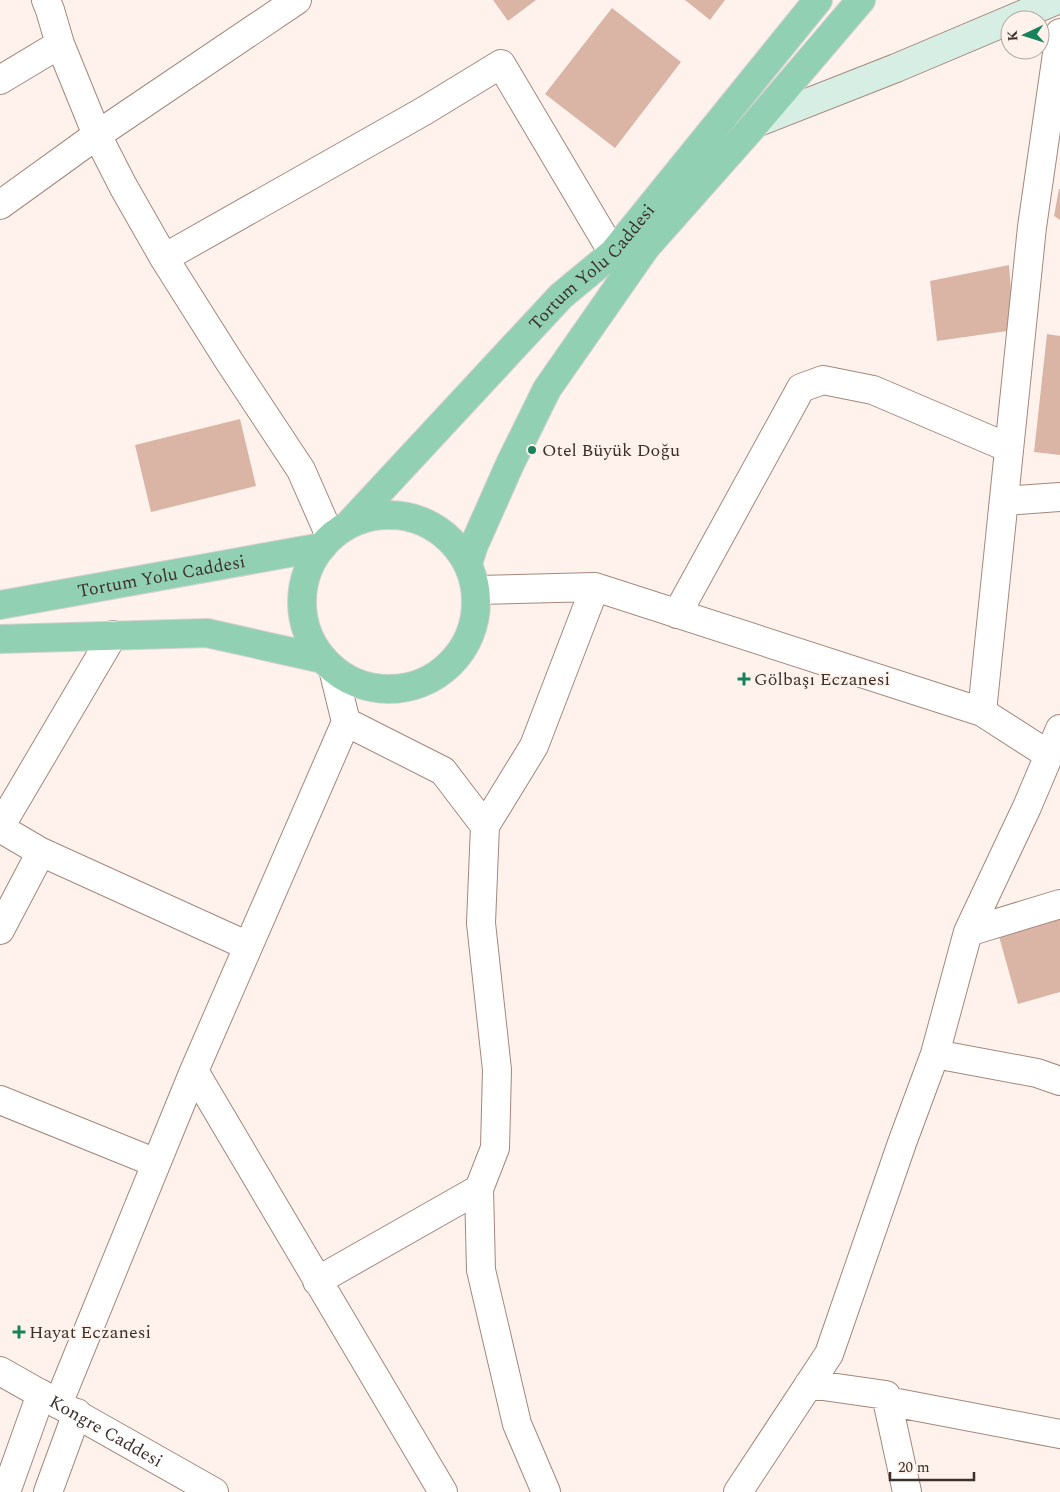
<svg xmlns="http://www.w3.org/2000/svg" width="1060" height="1492" font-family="Spectral,serif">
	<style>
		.building { fill: #dab4a5 }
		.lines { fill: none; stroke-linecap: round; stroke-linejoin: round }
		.minor-casing { stroke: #a4877c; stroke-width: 30 }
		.tertiary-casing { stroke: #a4877c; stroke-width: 30 }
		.secondary-casing { stroke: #a4877c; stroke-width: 30 }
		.trunk-casing { stroke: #d4d1d0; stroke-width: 30 }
		.minor { stroke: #fff; stroke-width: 28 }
		.tertiary { stroke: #fff; stroke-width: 28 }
		.secondary { stroke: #d6eee3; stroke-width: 28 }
		.trunk { stroke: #92d0b4; stroke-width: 28 }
		.poi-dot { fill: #19825d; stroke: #fff2ed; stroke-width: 2 }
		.labels { text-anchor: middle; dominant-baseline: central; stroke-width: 4; stroke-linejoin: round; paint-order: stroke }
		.street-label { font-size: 18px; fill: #3c302b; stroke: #fff2ed }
		.poi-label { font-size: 18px; fill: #3c302b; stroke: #fff2ed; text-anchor: start }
	</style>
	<rect width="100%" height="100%" fill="#fff2ed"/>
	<!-- building -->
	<path class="building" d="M493,0H536L508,21Z
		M685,0H725L710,20Z
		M612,8L681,62L615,148L545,94Z
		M1059,189H1060V220L1054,216Z
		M1009,265L1014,330L937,341L930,281Z
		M1047,334L1060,336V455L1034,452Z
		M240,419L256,486L151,512L135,445Z
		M1060,915V992L1018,1004L998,933Z"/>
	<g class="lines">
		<!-- minor casing -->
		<g class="minor-casing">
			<path id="minor" d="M46,0L50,10L60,44L97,135L123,186L164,258L229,361L301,470L330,536
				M0,80L60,44
				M0,205L97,135L297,0
				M164,258L424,111L501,64L613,253
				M1004,501L1060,497
				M476,590L595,587L982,712
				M677,614L801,388L823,380L873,390L1009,448
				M333,669L346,722L443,771L485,826L534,746L595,587
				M1049,755L982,712L1032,227L1060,33
				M0,827L113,635
				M0,828L41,852
				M0,930L41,852L248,946
				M968,932L1060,904
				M935,1054L1037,1073L1060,1081
				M194,1071L443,1492
				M0,1100L156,1163
				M479,1189L481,1270L517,1424L546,1492
				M317,1281L479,1189L495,1148L497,1070L481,923L485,826
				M809,1384L886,1395L907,1492
				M887,1401L1060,1434
				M58,1404L194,1071L346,722
				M738,1492L829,1354L902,1143L935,1054L968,932L1027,807L1060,729"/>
		</g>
		<!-- tertiary casing -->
		<g class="tertiary-casing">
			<g id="tertiary">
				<path id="s1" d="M0,1371L214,1492"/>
				<path d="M6,1492L41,1394"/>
				<path d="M48,1492L77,1413"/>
			</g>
		</g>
		<!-- secondary casing -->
		<g class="secondary-casing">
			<path id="secondary" d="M756,123L896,68L1057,0"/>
		</g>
		<!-- trunk casing -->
		<g class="trunk-casing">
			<g id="trunk">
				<circle cx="389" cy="602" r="87"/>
				<path id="s2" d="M351,522L561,296L613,253L818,0"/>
				<path d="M468,563L474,545L510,464L547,389L646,247L756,123L861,0"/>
				<path id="s3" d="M0,605L322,547"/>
				<path d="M0,639L207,633L323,659"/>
			</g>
		</g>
		<!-- minor -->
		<use href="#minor" class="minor"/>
		<!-- tertiary -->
		<use href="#tertiary" class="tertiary"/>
		<!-- secondary -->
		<use href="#secondary" class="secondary"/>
		<!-- trunk -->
		<use href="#trunk" class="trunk"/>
	</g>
	<!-- markers -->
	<g class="poi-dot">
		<circle cx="532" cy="450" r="5"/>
		<path d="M741.5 671.5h5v5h5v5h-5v5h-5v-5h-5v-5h5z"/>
		<path d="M16.5 1324.5h5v5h5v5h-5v5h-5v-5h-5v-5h5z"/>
	</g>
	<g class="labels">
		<!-- street labels -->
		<g class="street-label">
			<text stroke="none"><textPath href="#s2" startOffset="351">Tortum Yolu Caddesi</textPath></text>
			<text stroke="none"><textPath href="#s3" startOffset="164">Tortum Yolu Caddesi</textPath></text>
			<text stroke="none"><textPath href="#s1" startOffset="122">Kongre Caddesi</textPath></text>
		</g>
		<!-- poi labels -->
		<g class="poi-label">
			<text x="542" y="450">Otel Büyük Doğu</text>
			<text x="754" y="679">Gölbaşı Eczanesi</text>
			<text x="29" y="1332">Hayat Eczanesi</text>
		</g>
	</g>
	<!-- north arrow -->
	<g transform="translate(1025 35) rotate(266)"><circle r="24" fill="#fff2ed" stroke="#b1a49f"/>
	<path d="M0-4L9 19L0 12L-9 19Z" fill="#19825d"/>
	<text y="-8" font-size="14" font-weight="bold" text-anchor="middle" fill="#3c302b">K</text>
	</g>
	<!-- scale -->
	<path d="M890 1472v8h84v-8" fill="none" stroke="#3c302b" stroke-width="2.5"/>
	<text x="898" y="1472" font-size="15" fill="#3c302b" stroke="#fff2ed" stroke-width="4" paint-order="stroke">20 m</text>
</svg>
